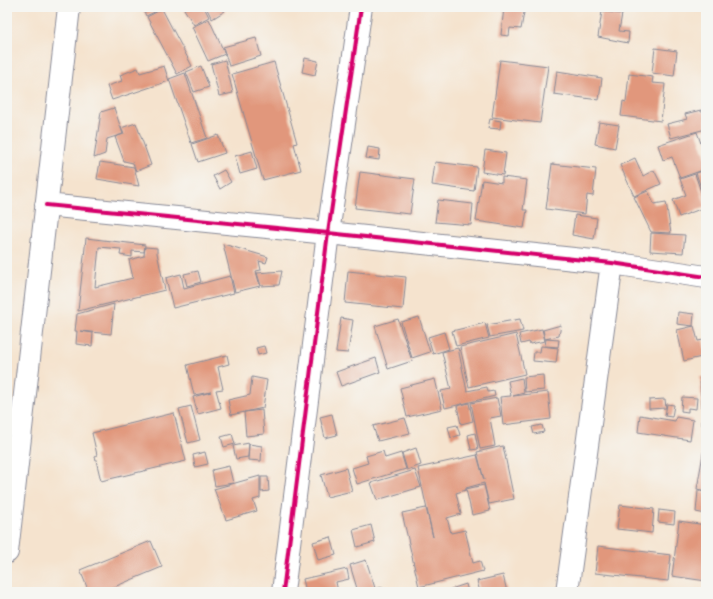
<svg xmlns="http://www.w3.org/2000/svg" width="713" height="599" font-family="Alegreya,serif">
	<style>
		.building { fill: #e1977b }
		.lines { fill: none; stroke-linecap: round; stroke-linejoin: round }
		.minor-casing { stroke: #888996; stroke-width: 24 }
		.minor { stroke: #fff; stroke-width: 22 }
		.cycleway-casing { stroke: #f6f6f2; stroke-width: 6 }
		.cycleway { stroke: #d6006c; stroke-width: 4 }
	</style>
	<rect width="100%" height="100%" fill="#f6f6f2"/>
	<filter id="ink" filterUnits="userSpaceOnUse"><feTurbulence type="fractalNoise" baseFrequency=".025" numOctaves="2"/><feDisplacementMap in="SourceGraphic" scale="8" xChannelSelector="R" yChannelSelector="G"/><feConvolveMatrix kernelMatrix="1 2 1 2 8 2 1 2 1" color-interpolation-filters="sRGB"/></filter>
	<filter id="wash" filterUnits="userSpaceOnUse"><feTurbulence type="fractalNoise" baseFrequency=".012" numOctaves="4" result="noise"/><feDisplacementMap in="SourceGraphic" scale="16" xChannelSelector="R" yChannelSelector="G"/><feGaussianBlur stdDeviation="0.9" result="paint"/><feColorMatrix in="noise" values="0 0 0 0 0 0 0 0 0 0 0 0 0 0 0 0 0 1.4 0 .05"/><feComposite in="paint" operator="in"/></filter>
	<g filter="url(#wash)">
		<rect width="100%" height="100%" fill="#f5e3ce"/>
		<g id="blocks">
			<!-- building -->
			<path class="building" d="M142,7H160L161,9L146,16Z
				M187,7H204L209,17L194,25L184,9Z
				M206,7H223L225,11L212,19Z
				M504,7H525L521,29L510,28L509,36L501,35Z
				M162,9L192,66L177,74L147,17Z
				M602,11L622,14L619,31L629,32L628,43L598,37Z
				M209,19L225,54L208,61L192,27Z
				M256,38L261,56L229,66L223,47Z
				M655,48L677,51L674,76L652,73Z
				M305,58L318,61L315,75L302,72Z
				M225,60L233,93L219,96L211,64Z
				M500,60L548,66L540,123L492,117Z
				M274,62L297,143L294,144L301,170L263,180L232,74Z
				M164,66L169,81L112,100L107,86L122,81L120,75L138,68L140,73Z
				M201,66L209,87L194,92L186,72Z
				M557,71L602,78L599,100L554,94Z
				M185,73L207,138L191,143L169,79Z
				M629,74L653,77L652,83L665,84L661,121L621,116L623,101L626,102Z
				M114,108L123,134L107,139L105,154L94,158L101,112Z
				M701,110V112L706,111V129L671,138L667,124L687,119L685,114Z
				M490,119L501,121L500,129L488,128Z
				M599,122L619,125L615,148L595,144Z
				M136,123L151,165L136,171L133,163L124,161L115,137L124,134L121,128Z
				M697,132L706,158V169L680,178L672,157L663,160L658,145Z
				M218,135L225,153L198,162L192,144Z
				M368,147L380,149L379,160L366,158Z
				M485,150L506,153L503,175L482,172Z
				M252,151L257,169L240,174L235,156Z
				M635,158L643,176L654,170L661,184L634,196L620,165Z
				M100,162L134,167L139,186L97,179Z
				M435,162L477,167L474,191L432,185Z
				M552,164L596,169L593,196L587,195L585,214L546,209Z
				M224,170L231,182L220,189L213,176Z
				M706,170V202L696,173Z
				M360,172L415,179L410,214L355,208Z
				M695,174L706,207L679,217L673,200L686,195L680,179Z
				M502,177L527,180L523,210H527L524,228L476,221L482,180L502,183Z
				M648,191L654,204L666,202L671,233L651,232L634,197Z
				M438,200L473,204L471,225L435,222Z
				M575,215L597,218L594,239L572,235Z
				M651,233L685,235L683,253L650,251Z
				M86,238L145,245L144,252L132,251V257L120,255L121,249L99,247L95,287L133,278L129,260L144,256L145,247L157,248V253L165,290L78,311Z
				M223,244L268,257L266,263L259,261L261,270L256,271L260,286L235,292Z
				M198,271L201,282L187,286L184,274Z
				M282,271L279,285L261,286L257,273Z
				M348,271L406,277L403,309L345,303Z
				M181,274L184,288L230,276L234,293L173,308L166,278Z
				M114,304L111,334L80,331L93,333L92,346L76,344L77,331H75L77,314Z
				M678,312L694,314L693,326L677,324Z
				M419,317L430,352L412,358L401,322Z
				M341,318L353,320L348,353L336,352Z
				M398,319L412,361L388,369L375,326Z
				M520,319L523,331L490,337L487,325Z
				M485,323L489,338L456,346L452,331Z
				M561,325L559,336L545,339L543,330Z
				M694,326L698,341L703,340L706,356L684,361L677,330Z
				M542,329L545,341L530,344L529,342L521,344L519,334Z
				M444,332L449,349L433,354L428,337Z
				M516,334L525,374L469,387L460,347Z
				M546,339L559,340L558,347L545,346Z
				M264,346L266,353L258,355L256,348Z
				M541,346L558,348L556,363L533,361L534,352H540Z
				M458,348L467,391L487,387L488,392L494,391L495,396L445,408L441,391L451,389L442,352Z
				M227,355L229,364L218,367L223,389L216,390L221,408L198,414L193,397L211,392L194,395L187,365Z
				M376,358L380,372L341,386L336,372Z
				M543,375L544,390L525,392L524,377Z
				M252,377L267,380L263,408L231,415L228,400L250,395Z
				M700,377H706V394L701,395Z
				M522,378L524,393L513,396L548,392L551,419L503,425L500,397L511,396L508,381Z
				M435,379L442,409L407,417L400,388Z
				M702,396H706V425H702Z
				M682,397L697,398L696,409L688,408V412L681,411Z
				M497,398L501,416L490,418L495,446L480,449L471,403Z
				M665,399L666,408L649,409V400Z
				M469,403L473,421L461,424L457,406Z
				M667,404L674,405L672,417L665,416Z
				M191,406L200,440L188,443L179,409Z
				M262,410L264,434L246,436L244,412Z
				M174,413L186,461L101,481L95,456L97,455L92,433Z
				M332,414L337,435L325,438L320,417Z
				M640,415L675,421L676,417L693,420L690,440L638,432Z
				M405,418L410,433L378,441L373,426Z
				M457,425L460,435L451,438L448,427Z
				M542,425L544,432L534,434L532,427Z
				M475,433L478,449L471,450L468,435Z
				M232,434L235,444L224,447L221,437Z
				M705,442H706V491L697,489Z
				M249,443L248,457L236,459L233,446Z
				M249,444L262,446L261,461L248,460Z
				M503,446L514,499L489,504L484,483L466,488V490L456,493L461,514L447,518L451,533L465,530L473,563L480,561L483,571L419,587L402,513L426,508L433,537L418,468L477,455L484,480L477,452Z
				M416,448L421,465L407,470L402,453Z
				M383,451L385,458L401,453L406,469L357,484L352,468L368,463L366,456Z
				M205,452L208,464L195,467L193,455Z
				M229,466L233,483L215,486L212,470Z
				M346,468L352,491L327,497L321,475Z
				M415,470L421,487L377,500L371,483Z
				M260,476V498L253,500L257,511L226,520L214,489Z
				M261,477H268L269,491L261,492Z
				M484,485L490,511L472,515L466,489Z
				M698,491L706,492V514L696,512Z
				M620,505L654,509L652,533L617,529Z
				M659,510L675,512L674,524L658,522Z
				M679,521L706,525V581L672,576Z
				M371,525L375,542L357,547L353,530Z
				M331,537L336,555L318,560L313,542Z
				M151,541L162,567L102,592H89L80,570Z
				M598,546L671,555L668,581L595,573Z
				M366,560L375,588L358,592L350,565Z
				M347,569L349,579L336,582L338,592H306L303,579Z
				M503,575L507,592H480L477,581Z
				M466,584L468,592H442Z
				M382,587L383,592H366Z"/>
		</g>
	</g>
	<g filter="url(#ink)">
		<use href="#blocks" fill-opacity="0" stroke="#888996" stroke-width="1"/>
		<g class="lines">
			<!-- minor casing -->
			<g class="minor-casing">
				<path id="minor" d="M46,205L328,233L612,263L706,277
					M7,552L69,7
					M283,592L328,233L361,7
					M567,592L612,263"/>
			</g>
			<!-- minor -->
			<use href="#minor" class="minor"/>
			<!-- cycleway casing -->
			<g class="cycleway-casing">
				<path id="cycleway" d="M46,205L328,233L612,263L706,277
					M283,592L328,233L361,7"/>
			</g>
			<!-- cycleway -->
			<use href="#cycleway" class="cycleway"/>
		</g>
	</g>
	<!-- margin -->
	<rect width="713" height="599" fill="none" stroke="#f6f6f2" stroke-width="24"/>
</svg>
